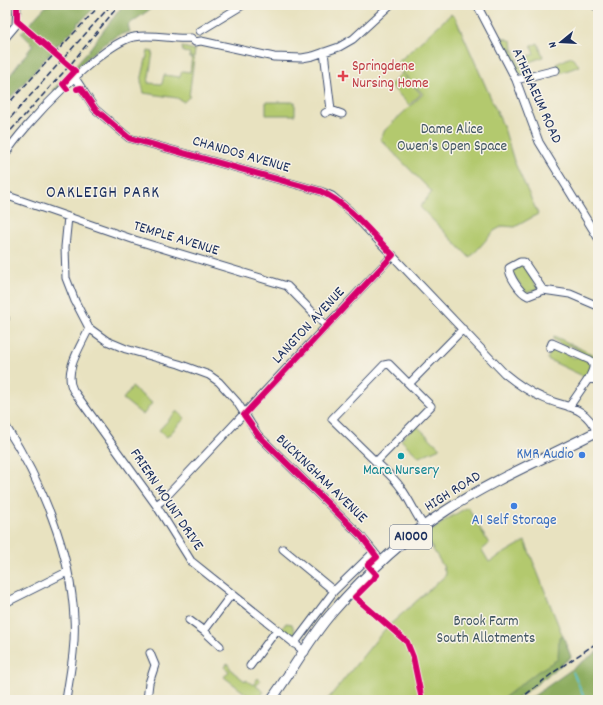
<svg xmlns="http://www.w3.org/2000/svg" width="603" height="705" font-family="Dekko,sans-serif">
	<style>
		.green { fill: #b3c96e; stroke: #677c66 }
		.forest { fill: #8ead61; stroke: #546e60 }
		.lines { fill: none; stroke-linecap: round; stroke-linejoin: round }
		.stream { stroke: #5ec6da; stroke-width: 1.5 }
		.minor-casing { stroke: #3a4a6d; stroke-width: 9 }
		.major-casing { stroke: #3a4a6d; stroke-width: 11 }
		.minor { stroke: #fff; stroke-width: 7 }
		.major { stroke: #fff; stroke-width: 9 }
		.rail { stroke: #1b2f5e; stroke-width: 1.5; stroke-dasharray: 6 3; stroke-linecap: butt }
		.cycleway-casing { stroke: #f7f3e8; stroke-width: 8 }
		.cycleway { stroke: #d6006c; stroke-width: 6 }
		.health-dot { fill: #e0444e; stroke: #f7f3e8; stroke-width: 1.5 }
		.shop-dot { fill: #3f7fe0; stroke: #f7f3e8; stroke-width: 1.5 }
		.culture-dot { fill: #0f9aa8; stroke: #f7f3e8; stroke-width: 1.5 }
		.labels { text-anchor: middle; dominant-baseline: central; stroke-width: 3; stroke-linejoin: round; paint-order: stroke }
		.shield { fill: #f7f3e8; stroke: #5d6a87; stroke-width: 1 }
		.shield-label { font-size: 14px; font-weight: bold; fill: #1b2f5e }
		.health-label { font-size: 15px; fill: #be3a42; stroke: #f7f3e8; text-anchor: start }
		.street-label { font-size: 15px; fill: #1b2f5e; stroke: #f7f3e8 }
		.park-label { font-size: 15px; fill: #415662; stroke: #f7f3e8 }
		.shop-label { font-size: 15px; fill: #366cbe; stroke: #f7f3e8; text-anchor: end }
		.culture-label { font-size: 15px; fill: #0d838f; stroke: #f7f3e8 }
		.quarter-label { font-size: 17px; letter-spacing: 1px; fill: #1b2f5e; stroke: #f7f3e8 }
	</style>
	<rect width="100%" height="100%" fill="#f7f3e8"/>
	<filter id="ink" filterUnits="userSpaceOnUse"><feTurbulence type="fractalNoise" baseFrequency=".025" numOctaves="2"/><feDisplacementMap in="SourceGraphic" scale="8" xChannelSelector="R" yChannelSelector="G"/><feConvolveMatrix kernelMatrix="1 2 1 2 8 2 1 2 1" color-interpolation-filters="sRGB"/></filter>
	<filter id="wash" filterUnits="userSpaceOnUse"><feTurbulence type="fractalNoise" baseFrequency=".012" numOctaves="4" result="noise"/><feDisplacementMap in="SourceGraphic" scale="16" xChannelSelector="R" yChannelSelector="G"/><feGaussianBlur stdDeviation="0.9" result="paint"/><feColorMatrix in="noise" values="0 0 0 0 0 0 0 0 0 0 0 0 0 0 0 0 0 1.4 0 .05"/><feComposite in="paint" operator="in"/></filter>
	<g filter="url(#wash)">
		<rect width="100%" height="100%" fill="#e8e2c0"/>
		<!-- green -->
		<path class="green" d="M451,14L456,19L504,128L514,161L538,214L515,227L503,226L494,231L470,258L420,207L432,192L380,139L385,130L423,94L395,65Z
			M499,36L512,41L513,49L507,51Z
			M538,43L543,57L529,62L527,57L534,54L531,46Z
			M182,47L195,50L189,97L184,102L177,98L144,93L141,81L148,51L153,52L148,83L162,84L164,75L180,77L182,71L190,72L192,57H189L190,53L183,52Z
			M514,50L521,68L523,67L525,72L531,69L532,73L522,75L517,73L507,52Z
			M571,57L580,66L560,73L556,64Z
			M402,73L421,94L409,105L390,85Z
			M266,102H295V115H266Z
			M522,263L538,289L526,293L512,273V268Z
			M554,336L598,357V377L592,376L596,368L578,350L569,345L565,347L553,339Z
			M554,347L573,358L577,357L590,362L592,367L585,377L547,359Z
			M132,387L152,403L143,415L123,399Z
			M177,411L185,418L167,437L159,430Z
			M416,425L440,448L419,457L401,440Z
			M468,507L489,544L482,550L489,562L525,541L571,657L516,700H327L386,628L446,575L443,566L425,536L447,519Z
			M286,623L292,624L296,636H289L281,630Z
			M227,663L233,672L245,681L246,680L253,685L258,678L260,680L256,686L264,692L257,700H254L224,677L229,671L225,668Z"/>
		<!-- forest -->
		<path class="forest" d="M47,5H97L81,21L78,22L77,26L59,44H57L55,48L5,104V82L33,45L21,33Z
			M123,5H156L128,25L130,32C103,36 73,73 55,92L53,90L88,51Z
			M563,636L571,657L516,700H501L537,672L558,659L559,638Z
			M598,651V691L595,700H528Z"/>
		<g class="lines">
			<!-- stream -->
			<path class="stream" d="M573,672L577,681
				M578,683L585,700"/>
		</g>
	</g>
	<g filter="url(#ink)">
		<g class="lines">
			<!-- minor casing -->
			<g class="minor-casing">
				<path id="minor" d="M477,5L516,80L539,142L598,238
					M594,5L598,8
					M200,31L243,5
					M5,38L16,25L17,5
					M191,38L195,42L201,41L274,57L302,58L313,56L339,47L353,39L390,5
					M324,52L331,110L325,113
					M75,78L95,109L129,138L320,191L332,196L350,211L504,373C516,383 527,391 541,397C566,409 583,403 597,432
					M516,80L556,70
					M331,110L342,114
					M5,155C21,127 103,42 134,37C153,33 172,40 191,38
					M5,195L135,240L287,286L326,326
					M68,217L65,247L66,278L75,301L89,328L107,341L126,349L179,364L209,375L219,382L237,402L258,435L361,536L382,562
					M520,262H524L543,290L528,296C520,293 509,276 509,268Z
					M543,290L570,294L598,306
					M5,318V319
					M89,328C81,346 63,371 73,390L156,505L191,561L305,652
					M550,348L552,343L590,360C596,366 592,371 589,378
					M409,384L463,329
					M569,407L589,378L598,381
					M5,425C41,481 71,551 74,618C76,645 70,674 66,700
					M376,462L431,406L389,364L384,365L332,419L372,458C382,468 394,477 401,488C410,500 415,514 424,526
					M156,505L163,500L393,255
					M283,549L334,591
					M5,603L67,572
					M189,620L204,631L231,595
					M204,631L220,646
					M294,644L334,591L374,552
					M250,666L276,631
					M147,700L149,683L155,665L150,653"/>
			</g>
			<!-- major casing -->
			<g class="major-casing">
				<path id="major" d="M271,700C291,673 308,641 330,615C364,576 403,538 447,510C494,479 548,457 598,431"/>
			</g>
			<!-- minor -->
			<use href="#minor" class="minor"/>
			<!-- major -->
			<use href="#major" class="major"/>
			<!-- rail -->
			<path class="rail" d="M5,107L100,5
				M5,124L111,5
				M5,137L70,65L119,5
				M519,700L554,672L598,642"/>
			<!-- cycleway casing -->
			<g class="cycleway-casing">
				<path id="cycleway" d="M17,5V21L75,71L63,84L67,89
					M77,89L81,88L95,109L129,138L320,191C349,204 371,233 393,255L244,415L258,435L361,536L377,557L368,565L377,575L355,597L407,642L413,657L422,700"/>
			</g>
			<!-- cycleway -->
			<use href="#cycleway" class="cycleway"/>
		</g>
	</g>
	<!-- markers -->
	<path class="health-dot" d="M341 70h4v4h4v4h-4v4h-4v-4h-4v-4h4z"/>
	<g class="shop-dot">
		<circle cx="582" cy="455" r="4"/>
		<circle cx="514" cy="506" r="4"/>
	</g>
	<circle class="culture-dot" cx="401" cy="456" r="4"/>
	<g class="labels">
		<!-- shield labels -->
		<rect class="shield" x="390" y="525" width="42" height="24" rx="3"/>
		<g class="shield-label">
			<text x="411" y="537">A1000</text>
		</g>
		<!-- health labels -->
		<g class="health-label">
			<text x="352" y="67">Springdene<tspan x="352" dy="17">Nursing Home</tspan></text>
		</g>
		<!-- street labels -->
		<g class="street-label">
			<text transform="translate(536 96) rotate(66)">ATHENAEUM ROAD</text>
			<text transform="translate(241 155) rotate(16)">CHANDOS AVENUE</text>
			<text transform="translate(176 239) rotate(17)">TEMPLE AVENUE</text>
			<text transform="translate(309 326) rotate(-47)">LANGTON AVENUE</text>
			<text transform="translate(321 479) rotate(44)">BUCKINGHAM AVENUE</text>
			<text transform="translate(453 492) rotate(-32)">HIGH ROAD</text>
			<text transform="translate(166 500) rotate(56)">FRIERN MOUNT DRIVE</text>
		</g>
		<!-- park labels -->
		<g class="park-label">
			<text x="452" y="130">Dame Alice<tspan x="452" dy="17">Owen's Open Space</tspan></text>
			<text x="486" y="622">Brook Farm<tspan x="486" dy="17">South Allotments</tspan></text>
		</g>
		<!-- shop labels -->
		<g class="shop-label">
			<text x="574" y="455">KMR Audio</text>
			<text x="514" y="521" text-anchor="middle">A1 Self Storage</text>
		</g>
		<!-- culture labels -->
		<g class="culture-label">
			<text x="401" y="471">Mara Nursery</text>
		</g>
		<!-- quarter labels -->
		<g class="quarter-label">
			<text x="103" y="194">OAKLEIGH PARK</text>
		</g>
	</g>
	<!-- margin -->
	<rect width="603" height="705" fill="none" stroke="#f7f3e8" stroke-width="20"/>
	<!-- north arrow -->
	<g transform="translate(561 42) rotate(252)" stroke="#f7f3e8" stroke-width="3" paint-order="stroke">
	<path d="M0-3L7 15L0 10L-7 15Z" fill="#1b2f5e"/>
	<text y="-6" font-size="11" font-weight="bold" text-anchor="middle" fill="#1b2f5e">N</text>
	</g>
</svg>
